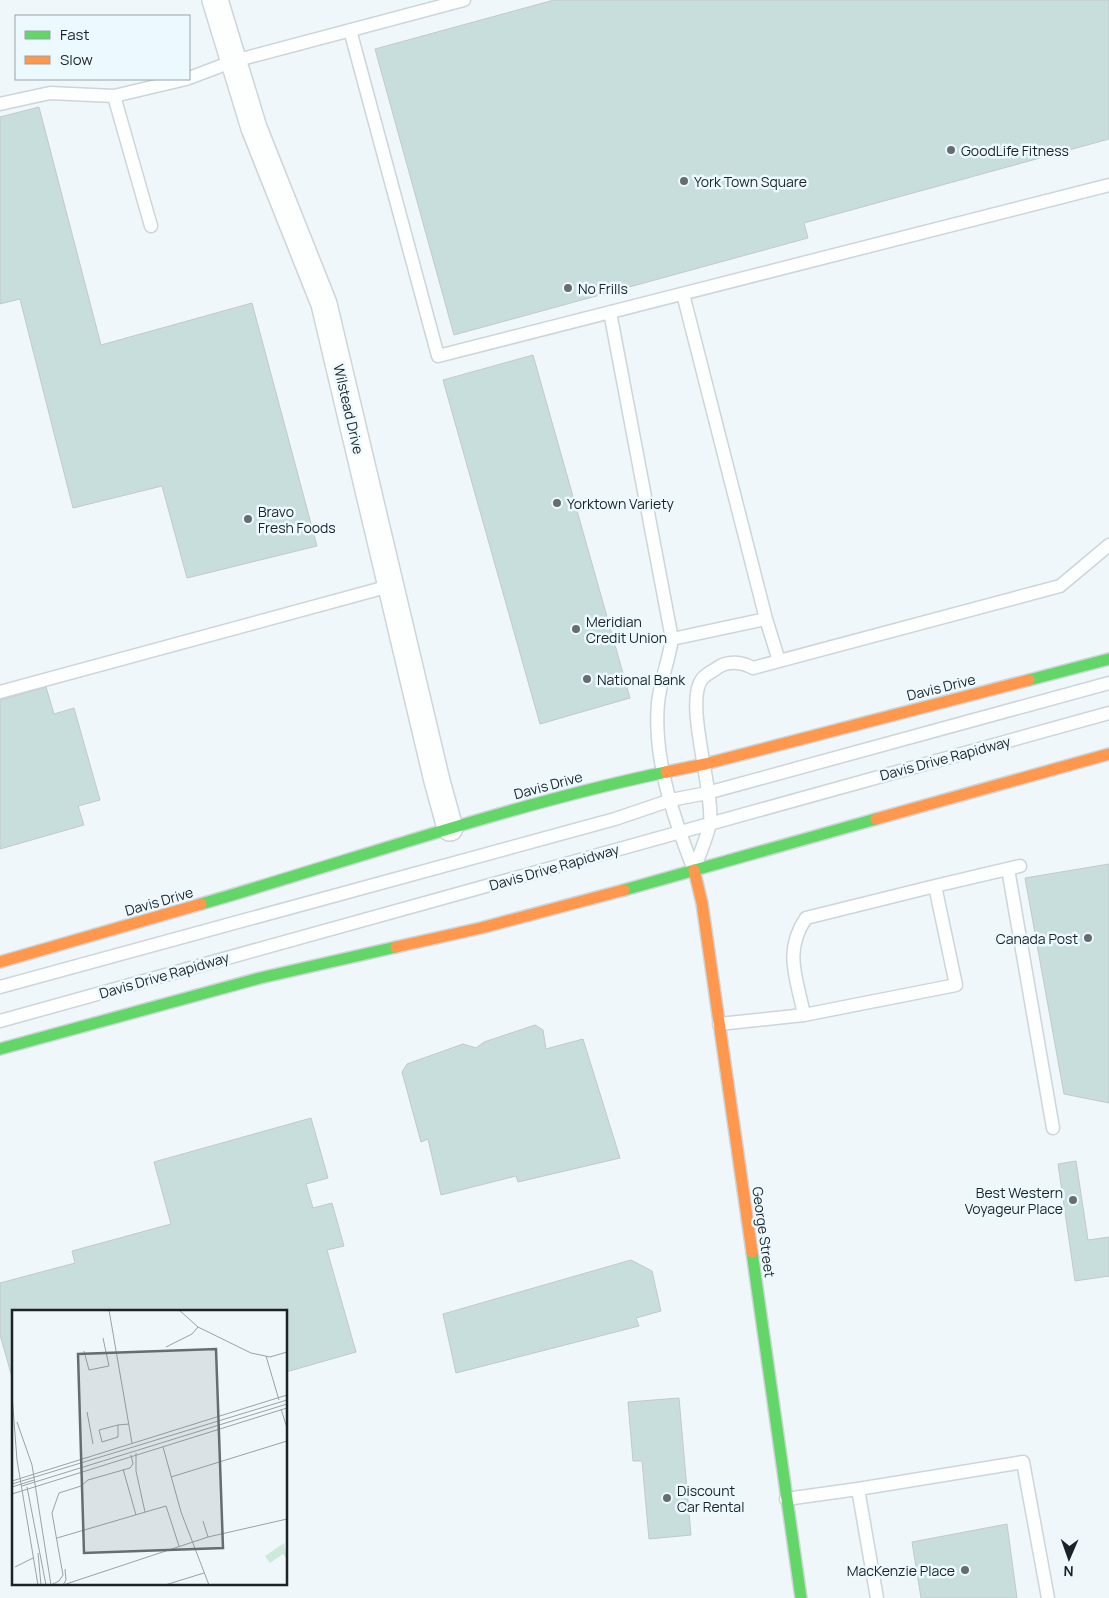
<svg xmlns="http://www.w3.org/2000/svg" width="1109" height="1598" font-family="Manrope,sans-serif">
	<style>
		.building { fill: #c8dedd; stroke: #c1c9c9 }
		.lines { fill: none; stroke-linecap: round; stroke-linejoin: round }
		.lane-casing { stroke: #cdd5d8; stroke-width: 15 }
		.street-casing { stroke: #cdd5d8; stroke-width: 28 }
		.fast-casing { stroke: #cdd5d8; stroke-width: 14 }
		.slow-casing { stroke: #cdd5d8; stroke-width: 14 }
		.lane { stroke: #fdfefe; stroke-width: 12 }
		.street { stroke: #fdfefe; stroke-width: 25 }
		.fast { stroke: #63d668; stroke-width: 11 }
		.slow { stroke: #ff974d; stroke-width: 11 }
		.poi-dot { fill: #666d70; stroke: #ecf9fe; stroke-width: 2 }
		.labels { text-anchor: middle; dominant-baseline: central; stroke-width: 5; stroke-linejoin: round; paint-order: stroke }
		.poi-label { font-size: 14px; fill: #1b2326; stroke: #ecf9fe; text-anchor: start }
		.street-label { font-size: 14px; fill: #1b2326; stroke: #ecf9fe }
		.inset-road { fill: none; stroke: #9ba2a5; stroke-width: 1 }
		.view { fill: #666d70; fill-opacity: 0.15; stroke: #666d70; stroke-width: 2.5 }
		.inset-edge { fill: none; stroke: #1b2326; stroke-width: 2.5 }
	</style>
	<rect width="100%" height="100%" fill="#f0f7fa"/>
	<!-- building -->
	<path class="building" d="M554,0H1109V139L804,223L808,238L454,335L375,49Z
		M39,107L101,345L252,303L317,546L187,578L162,486L73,508L20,299L0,304V117Z
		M533,355L630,698L540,724L443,380Z
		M46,687L54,714L74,708L100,800L78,806L84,825L0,849V700Z
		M1109,864V1103L1064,1094L1025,878Z
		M535,1025L543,1030L546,1049L583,1039L620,1158L518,1182L516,1176L441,1195L428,1139L421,1142L402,1072L407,1064L463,1044L476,1048L484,1042Z
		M311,1118L328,1178L306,1184L313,1208L332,1203L344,1246L327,1250L356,1352L286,1372V1312H14V1384L0,1335V1283L75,1263L72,1251L171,1224L154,1162Z
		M1076,1161L1088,1240L1109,1237V1276L1075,1281L1058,1164Z
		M631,1260L652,1271L661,1311L636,1318L639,1326L456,1373L443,1314Z
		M679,1398L691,1535L649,1539L642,1461H633L628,1402Z
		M1007,1524L1017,1598H921L912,1542Z"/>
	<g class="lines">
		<!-- lane casing -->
		<g class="lane-casing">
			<path id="lane" d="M350,30L438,356L1109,185
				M189,78L234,61L464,0
				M0,104L50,93L114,96
				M151,226L114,96L186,79
				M683,294L766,619L779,661
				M610,312L672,639C669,660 660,682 658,703C653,759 674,819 694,870
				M672,639L766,619
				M0,692L390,586
				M1008,869L1053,1128
				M694,870C699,855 707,838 710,823C714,790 684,702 702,679C705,675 713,671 717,668C728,660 742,662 753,668L1060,586L1109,545
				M935,886L1020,866
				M0,987L615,819L671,800L707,793L1109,683
				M0,1021L1109,713
				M719,1024L804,1015L956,985L935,886L806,918C783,952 797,978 804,1015
				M786,1499L858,1489
				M877,1598L858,1489L1023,1462L1048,1598"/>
		</g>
		<!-- street casing -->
		<g class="street-casing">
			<path id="street" d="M215,0L254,128L324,304L437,781L450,828"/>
		</g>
		<!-- fast casing -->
		<g class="fast-casing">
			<path id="fast" d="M1029,680L1109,659
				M624,890L876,819
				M201,904C356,859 509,805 666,772
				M0,1049L260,978L396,947
				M752,1252L801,1598"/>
		</g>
		<!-- slow casing -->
		<g class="slow-casing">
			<path id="slow" d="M666,772L705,764L1029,680
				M876,819L1109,754
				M694,870L702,903L752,1252
				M396,947L481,928L624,890
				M0,962L201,904"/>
		</g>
		<!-- lane -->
		<use href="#lane" class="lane"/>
		<!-- street -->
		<use href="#street" class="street"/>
		<!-- fast -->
		<use href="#fast" class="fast"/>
		<!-- slow -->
		<use href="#slow" class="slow"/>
	</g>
	<!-- markers -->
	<g class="poi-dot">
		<circle cx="951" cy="150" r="5"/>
		<circle cx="684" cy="181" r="5"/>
		<circle cx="568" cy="288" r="5"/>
		<circle cx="557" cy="503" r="5"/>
		<circle cx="248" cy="519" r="5"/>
		<circle cx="576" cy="629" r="5"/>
		<circle cx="587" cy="679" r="5"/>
		<circle cx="1088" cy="938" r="5"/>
		<circle cx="1073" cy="1200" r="5"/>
		<circle cx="667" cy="1498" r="5"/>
		<circle cx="965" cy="1570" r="5"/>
	</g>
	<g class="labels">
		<!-- poi labels -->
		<g class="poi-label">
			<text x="961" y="150">GoodLife Fitness</text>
			<text x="694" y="181">York Town Square</text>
			<text x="578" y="288">No Frills</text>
			<text x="567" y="503">Yorktown Variety</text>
			<text x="258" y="511">Bravo<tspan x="258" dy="16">Fresh Foods</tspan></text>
			<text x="586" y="621">Meridian<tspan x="586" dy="16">Credit Union</tspan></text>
			<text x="597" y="679">National Bank</text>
			<text x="1078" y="938" text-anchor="end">Canada Post</text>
			<text x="1063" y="1192" text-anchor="end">Best Western<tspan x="1063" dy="16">Voyageur Place</tspan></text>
			<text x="677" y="1490">Discount<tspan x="677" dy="16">Car Rental</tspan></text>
			<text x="955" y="1570" text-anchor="end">MacKenzie Place</text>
		</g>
		<!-- street labels -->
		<g class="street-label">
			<text transform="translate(349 409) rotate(77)">Wilstead Drive</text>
			<text transform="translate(941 687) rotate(-14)">Davis Drive</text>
			<text transform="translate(945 758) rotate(-15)">Davis Drive Rapidway</text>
			<text transform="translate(548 785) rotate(-15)">Davis Drive</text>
			<text transform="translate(554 867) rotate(-16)">Davis Drive Rapidway</text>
			<text transform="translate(159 901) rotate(-16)">Davis Drive</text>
			<text transform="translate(164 975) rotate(-16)">Davis Drive Rapidway</text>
			<text transform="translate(764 1232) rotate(82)">George Street</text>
		</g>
	</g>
	<!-- overview -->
	<g transform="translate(12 1310)">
		<rect width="275" height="275" fill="#f0f7fa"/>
		<path d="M272,233L275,249L271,244L258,253L253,246Z" fill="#cbead9"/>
		<path class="inset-road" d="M97,0L120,133M167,0L186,17L239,43L258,47L275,42M154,37L180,24L186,17M72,41L77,60L97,56L91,28M254,46L267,90M0,85L5,150L26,275M269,99L275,118M75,102L81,134M5,112L20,155L39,275M106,115V127L90,132L87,120L106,115L117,114M151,137L169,202L197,275M124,143V161L133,202M111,159L124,205M159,167L275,131M0,171L275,85M0,174L275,90M10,176L275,94M0,177L22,170M15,177L34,275M0,184L275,98M196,227L275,209M45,228L154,196L167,236M26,243L29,275M3,257L21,248M39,275L47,271L51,265L40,203L47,183L69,176L76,170L118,158L121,154L119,145M51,275L196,227L191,211M51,275L54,270L53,259M153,275L192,263"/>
		<path class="view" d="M204,39L211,238L72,243L66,44Z"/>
		<rect width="275" height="275" class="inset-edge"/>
	</g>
	<!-- legend -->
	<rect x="15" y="15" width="175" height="65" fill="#ecf9fe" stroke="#98a3a8"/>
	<rect x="25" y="31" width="25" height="8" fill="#63d668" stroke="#98a3a8"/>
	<text x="60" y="40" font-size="15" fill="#1b2326">Fast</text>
	<rect x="25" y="56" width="25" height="8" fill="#ff974d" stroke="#98a3a8"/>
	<text x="60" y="65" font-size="15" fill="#1b2326">Slow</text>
	<!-- north arrow -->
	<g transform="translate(1069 1558) rotate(182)" stroke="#ecf9fe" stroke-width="4" paint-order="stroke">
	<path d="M0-4L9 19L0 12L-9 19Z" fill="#1b2326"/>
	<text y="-8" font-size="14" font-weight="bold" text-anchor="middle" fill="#1b2326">N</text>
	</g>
</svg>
